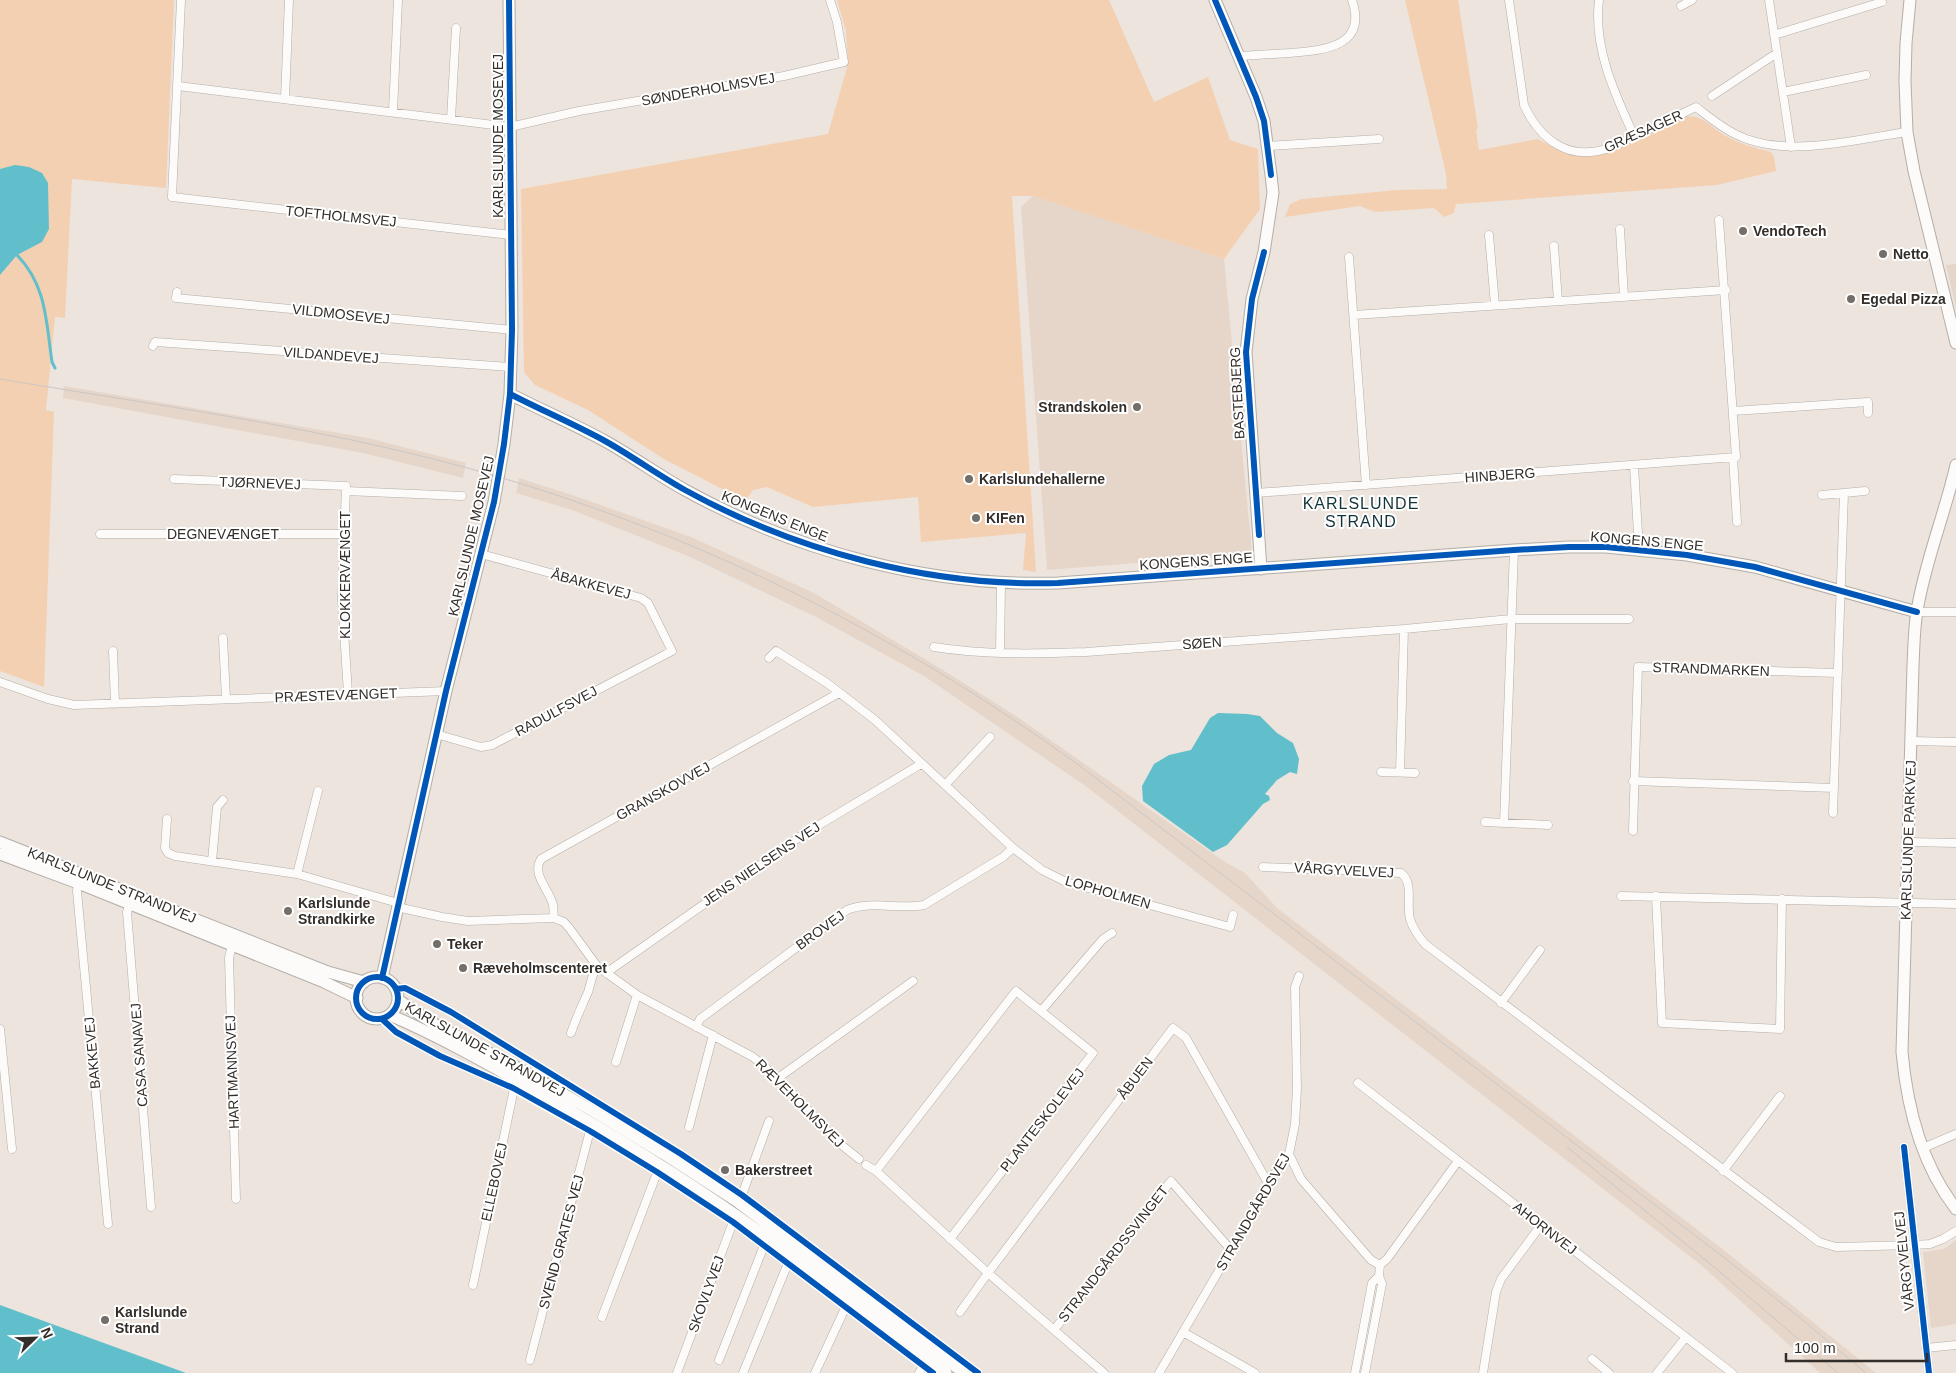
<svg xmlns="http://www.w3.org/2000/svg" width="1956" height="1373" font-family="Helvetica,sans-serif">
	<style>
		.built { fill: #e6d6ca }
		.green { fill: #f4d0b2 }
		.water { fill: #61bfcc }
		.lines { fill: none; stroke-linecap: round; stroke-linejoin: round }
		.stream { stroke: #61bfcc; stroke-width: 3 }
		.street-casing { stroke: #b3aea8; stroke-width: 9 }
		.secondary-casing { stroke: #b3aea8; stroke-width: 13 }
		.street { stroke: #fcfbfa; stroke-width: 8 }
		.secondary { stroke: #fcfbfa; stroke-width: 11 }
		.tram { stroke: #cac7c5; stroke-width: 1 }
		.cycleway-casing { stroke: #fff; stroke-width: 9 }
		.cycleway { stroke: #0057b8; stroke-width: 6 }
		.poi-dot { fill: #746e69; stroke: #fff; stroke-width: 2 }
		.labels { text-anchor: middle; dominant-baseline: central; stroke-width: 4; stroke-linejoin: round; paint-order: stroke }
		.street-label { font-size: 14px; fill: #342e2a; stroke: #fff }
		.poi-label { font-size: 14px; font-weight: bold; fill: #342e2a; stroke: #fff; text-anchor: start }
		.quarter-label { font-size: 16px; letter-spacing: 1px; fill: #13343a; stroke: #fff }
	</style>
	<rect width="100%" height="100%" fill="#ece4dd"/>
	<!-- built -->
	<path class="built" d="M1033,196L1224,259L1252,554L1047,570L1021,207Z
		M1956,264V308L1946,265Z
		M64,386L368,438L466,463L463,478L363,453L63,398Z
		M519,478L578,497L691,537L814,593L938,667L1016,716L1225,862L1245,873L1277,908L1725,1251L1876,1373H1820L1701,1265L1087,787L924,676L816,617L688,556L572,510L516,493Z
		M1956,1240V1324L1931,1328L1923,1252L1944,1249Z"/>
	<!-- green -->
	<path class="green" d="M0,0H174L166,188L72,179L65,318L55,317L46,410L54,412L44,687L0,671Z
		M837,0H1109L1154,102L1208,77L1230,140L1258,149L1260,209L1224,259L1033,196H1012L1036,572L1023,570L1026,533L921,542L918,497L813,507L767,487L753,490L744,503L730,493L664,459L588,410L535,385L524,372L521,189L828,134L848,64L846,31Z
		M1405,0H1458L1478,128L1476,130L1479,150L1538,139L1564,153L1577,155L1601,154L1630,144L1685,117C1702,113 1712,129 1726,136C1740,144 1755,148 1771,152L1774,157L1776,171L1717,185L1456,204L1454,213L1444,217L1434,208L1375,212L1360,206L1285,217L1290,204L1302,199L1397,190L1447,189L1446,174Z"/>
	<!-- water -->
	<path class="water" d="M15,165L29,167L42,173L48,183L49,229L42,242L17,255L0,275V169Z
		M1218,713L1247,714L1260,716L1277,733L1293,743L1299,759L1297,774L1290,772L1277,780L1265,794L1269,796L1270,800L1263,804L1227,845L1213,852L1143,801L1142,786L1154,764L1169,755L1191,750L1210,718Z
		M0,1305L186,1373H0Z"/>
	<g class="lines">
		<!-- stream -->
		<path class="stream" d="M17,255C47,286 46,322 52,362L55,368"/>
		<!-- street casing -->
		<g class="street-casing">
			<path id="street" d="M181,0L172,197L511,235
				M1509,0L1524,105C1540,140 1569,162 1609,148C1620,144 1630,138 1640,133C1659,125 1677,116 1696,107C1709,117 1722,128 1737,135C1786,159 1856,139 1907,132
				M1599,0C1593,48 1615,94 1634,136
				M1769,0L1791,147
				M1681,6L1692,0
				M1774,35L1882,2
				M1240,56C1257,55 1274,54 1290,53C1324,50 1368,47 1352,0
				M178,86L510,127L579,111L784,76L844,62L837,22L830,0
				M1783,92L1866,75
				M1712,96L1777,53
				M285,99L289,0
				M393,112L398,0
				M451,119L456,28
				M1268,146L1379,139
				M1620,229L1624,297
				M1489,235L1495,305
				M1554,246L1558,301
				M1349,257L1366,485
				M177,292L176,298L512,330
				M1354,315L1726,290
				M153,346L155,342L511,367
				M1733,411L1868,402V413
				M1733,458L1737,522
				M1634,466L1639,550
				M174,479L346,486L342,599L348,694
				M346,491L462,496
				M1256,493L1736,457L1719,220
				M1822,495L1865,491
				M100,534H345
				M1917,612H1956
				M223,638L226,699
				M934,647C983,655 1035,654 1086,652L1404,629L1511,619H1629
				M113,651L115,704
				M1000,653L1001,583
				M769,658L776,651L827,683L875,720L1013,848L1042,870L1066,882L1230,927L1233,915
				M0,682L48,699L74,705L446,691
				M436,734L481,747L492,745L672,651L648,603L641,598L481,554
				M1911,741L1956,742
				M1381,772L1415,773
				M1400,772L1404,629
				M1633,781L1834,788
				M945,785L990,737
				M1833,813L1844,493
				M167,819L165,848L168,853L175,856L297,874L398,903
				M1485,822L1548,825
				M1504,823L1514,550
				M1633,831L1638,667L1838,673
				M1908,842L1956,843
				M212,861L217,807L223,800
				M1263,867L1401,873C1414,883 1406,904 1410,919C1413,929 1418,936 1425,944L1819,1242L1836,1247L1914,1245L1930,1244L1943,1239L1956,1231
				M297,874L318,791
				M78,883L77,891L108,1224
				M1621,896L1956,904
				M1656,896L1662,1023L1780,1029L1782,899
				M130,904L127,912L151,1207
				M397,907L442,917L468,921L554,918L564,922L570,929L597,966L637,995L753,1057L778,1078L839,1143L859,1159
				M554,918C553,914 554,909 553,905C550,890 531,875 541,859L839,693
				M232,945L229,958L236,1199
				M606,973L804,834L921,764
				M1501,1003L1540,950
				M1041,1011L1103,939L1112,933
				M696,1027L700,1019L847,910C872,900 899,910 924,905L1003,857L1013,848
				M0,1029L12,1149
				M571,1033C576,1018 582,1006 588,992C591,983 592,974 597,966
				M616,1062L637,995
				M778,1078L913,981
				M1358,1083L1732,1373
				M689,1127L713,1035
				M1904,1147L1929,1373
				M1923,1148L1956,1134
				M1289,1154L1301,1179L1371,1260L1380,1265L1379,1276L1382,1284L1365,1373
				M866,1165L876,1171L988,1273L1104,1373
				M876,1171L1016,991L1093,1053L950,1239
				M1723,1171L1780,1096
				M738,1202L742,1195L769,1121
				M1380,1265L1387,1259L1458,1161
				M473,1285L516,1079
				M960,1312L988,1273L1173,1028L1186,1038L1268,1183
				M602,1317L660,1165
				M1054,1330L1171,1181L1231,1250
				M1183,1332L1255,1373
				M1926,1348L1956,1345
				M1592,1359L1609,1373
				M530,1360L592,1123
				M719,1360L767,1238
				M677,1373L733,1222L737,1216
				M743,1373L791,1256
				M815,1373L849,1300
				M919,1373L927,1359
				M1159,1373L1231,1250L1268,1183L1289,1154L1295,1124L1297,1088L1295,987L1299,976
				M1355,1373L1372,1283L1379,1276
				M1483,1373L1496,1292L1501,1279L1541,1225
				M1657,1373L1686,1337"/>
		</g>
		<!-- secondary casing -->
		<g class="secondary-casing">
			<path id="secondary" d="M1215,0L1256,97L1264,121L1271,175L1273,193L1264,252L1252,299L1246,352L1261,569
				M1910,0L1906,43L1905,81L1907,132L1914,171L1956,343
				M510,394C541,410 574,424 605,441C632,456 658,475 685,490C797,552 931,587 1058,583L1514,550L1569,547H1606L1687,555L1755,567L1917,612
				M1956,465C1945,514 1925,561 1917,611C1914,628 1914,647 1913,665L1902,1052C1907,1107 1921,1164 1956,1209
				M0,842L328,972L364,982
				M0,854L78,883L324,982L357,998
				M356 998a21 21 0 1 1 42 0a21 21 0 1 1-42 0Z
				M382,978L446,691L494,502L504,444L510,394L512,330L509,0
				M398,1000L439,1027L514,1066L593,1111L664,1154L738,1202L964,1373
				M390,1015C441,1037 490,1065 538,1092C606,1131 673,1171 737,1216C808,1266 877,1320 946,1373"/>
		</g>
		<!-- street -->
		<use href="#street" class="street"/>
		<!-- secondary -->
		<use href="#secondary" class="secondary"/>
		<!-- tram -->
		<path class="tram" d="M0,379C155,405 313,426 464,467C689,529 892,630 1080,766L1722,1256L1799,1317L1866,1373
			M1567,1147L1714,1267L1838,1373"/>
		<!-- cycleway casing -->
		<g class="cycleway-casing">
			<path id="cycleway" d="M1215,0L1256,97L1264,121L1271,175
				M510,394C541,410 574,424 605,441C632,456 658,475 685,490C797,552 931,587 1058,583L1514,550L1569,547H1606L1687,555L1755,567L1917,612
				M1259,535L1246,352L1252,299L1264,252
				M356 998a21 21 0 1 1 42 0a21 21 0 1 1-42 0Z
				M382,978L446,691L494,502L504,444L510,394L512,330L509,0
				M396,989L405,988L451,1012L681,1154L742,1195L978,1373
				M382,1019L396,1032L440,1056L513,1088L590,1131L657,1172L733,1222L933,1373
				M1904,1147L1929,1373"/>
		</g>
		<!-- cycleway -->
		<use href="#cycleway" class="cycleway"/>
	</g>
	<!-- markers -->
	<g class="poi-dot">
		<circle cx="1743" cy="231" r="5"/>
		<circle cx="1883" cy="254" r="5"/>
		<circle cx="1851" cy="299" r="5"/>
		<circle cx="1137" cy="407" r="5"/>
		<circle cx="969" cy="479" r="5"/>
		<circle cx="976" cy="518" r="5"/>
		<circle cx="288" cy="911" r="5"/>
		<circle cx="437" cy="944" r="5"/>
		<circle cx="463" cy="968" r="5"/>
		<circle cx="725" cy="1170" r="5"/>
		<circle cx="105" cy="1320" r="5"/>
	</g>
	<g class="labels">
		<!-- street labels -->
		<g class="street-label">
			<text transform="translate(708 89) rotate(-10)">SØNDERHOLMSVEJ</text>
			<text transform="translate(1643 131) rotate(-24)">GRÆSAGER</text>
			<text transform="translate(498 136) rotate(-90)">KARLSLUNDE MOSEVEJ</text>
			<text transform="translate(341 216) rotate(6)">TOFTHOLMSVEJ</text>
			<text transform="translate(341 314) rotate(6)">VILDMOSEVEJ</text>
			<text transform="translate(331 355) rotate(4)">VILDANDEVEJ</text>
			<text transform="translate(1237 393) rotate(-93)">BASTEBJERG</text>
			<text transform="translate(1500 475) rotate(-4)">HINBJERG</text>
			<text transform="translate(260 483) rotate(2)">TJØRNEVEJ</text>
			<text transform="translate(775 516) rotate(22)">KONGENS ENGE</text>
			<text x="223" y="534">DEGNEVÆNGET</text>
			<text transform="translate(471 536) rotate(-77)">KARLSLUNDE MOSEVEJ</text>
			<text transform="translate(1647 541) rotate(5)">KONGENS ENGE</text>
			<text transform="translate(1196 561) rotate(-4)">KONGENS ENGE</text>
			<text transform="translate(345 575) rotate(-90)">KLOKKERVÆNGET</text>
			<text transform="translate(591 584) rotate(15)">ÅBAKKEVEJ</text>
			<text transform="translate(1202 643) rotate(-4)">SØEN</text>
			<text transform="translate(1711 669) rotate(2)">STRANDMARKEN</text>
			<text transform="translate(336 695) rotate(-2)">PRÆSTEVÆNGET</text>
			<text transform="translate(556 711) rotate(-28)">RADULFSVEJ</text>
			<text transform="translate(663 791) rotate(-29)">GRANSKOVVEJ</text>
			<text transform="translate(1908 840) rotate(-88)">KARLSLUNDE PARKVEJ</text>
			<text transform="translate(761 864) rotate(-34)">JENS NIELSENS VEJ</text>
			<text transform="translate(1344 870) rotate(3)">VÅRGYVELVEJ</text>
			<text transform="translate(112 885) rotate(22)">KARLSLUNDE STRANDVEJ</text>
			<text transform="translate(1108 892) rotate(16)">LOPHOLMEN</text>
			<text transform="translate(820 930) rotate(-36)">BROVEJ</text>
			<text transform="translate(485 1049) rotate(29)">KARLSLUNDE STRANDVEJ</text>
			<text transform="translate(92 1053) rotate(-95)">BAKKEVEJ</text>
			<text transform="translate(139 1055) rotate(-94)">CASA SANAVEJ</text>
			<text transform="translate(232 1072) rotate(-92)">HARTMANNSVEJ</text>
			<text transform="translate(1135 1078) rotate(-53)">ÅBUEN</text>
			<text transform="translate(800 1103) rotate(45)">RÆVEHOLMSVEJ</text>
			<text transform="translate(1042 1120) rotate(-52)">PLANTESKOLEVEJ</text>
			<text transform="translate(494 1182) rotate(-78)">ELLEBOVEJ</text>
			<text transform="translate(1253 1212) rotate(-60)">STRANDGÅRDSVEJ</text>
			<text transform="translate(1545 1228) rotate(38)">AHORNVEJ</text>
			<text transform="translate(561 1242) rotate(-75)">SVEND GRATES VEJ</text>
			<text transform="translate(1113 1254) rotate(-52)">STRANDGÅRDSSVINGET</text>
			<text transform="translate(1904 1261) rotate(-96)">VÅRGYVELVEJ</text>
			<text transform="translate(706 1294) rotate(-70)">SKOVLYVEJ</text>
		</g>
		<!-- poi labels -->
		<g class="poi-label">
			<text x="1753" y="231">VendoTech</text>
			<text x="1893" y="254">Netto</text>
			<text x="1861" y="299">Egedal Pizza</text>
			<text x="1127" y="407" text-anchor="end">Strandskolen</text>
			<text x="979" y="479">Karlslundehallerne</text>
			<text x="986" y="518">KIFen</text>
			<text x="298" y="903">Karlslunde<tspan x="298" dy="16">Strandkirke</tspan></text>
			<text x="447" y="944">Teker</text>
			<text x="473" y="968">Ræveholmscenteret</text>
			<text x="735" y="1170">Bakerstreet</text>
			<text x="115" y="1312">Karlslunde<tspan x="115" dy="16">Strand</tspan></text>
		</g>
		<!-- quarter labels -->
		<g class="quarter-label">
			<text x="1361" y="503">KARLSLUNDE<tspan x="1361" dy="18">STRAND</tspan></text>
		</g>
	</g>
	<!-- north arrow -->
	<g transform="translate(35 1338) rotate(67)" stroke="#ffffff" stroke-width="4" paint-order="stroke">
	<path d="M0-4L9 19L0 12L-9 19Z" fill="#342e2a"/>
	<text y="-8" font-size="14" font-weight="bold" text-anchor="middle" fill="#342e2a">N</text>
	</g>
	<!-- scale -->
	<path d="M1786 1353v8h141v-8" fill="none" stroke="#342e2a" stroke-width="2.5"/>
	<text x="1794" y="1353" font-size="15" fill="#342e2a" stroke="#ffffff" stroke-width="4" paint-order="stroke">100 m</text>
</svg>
